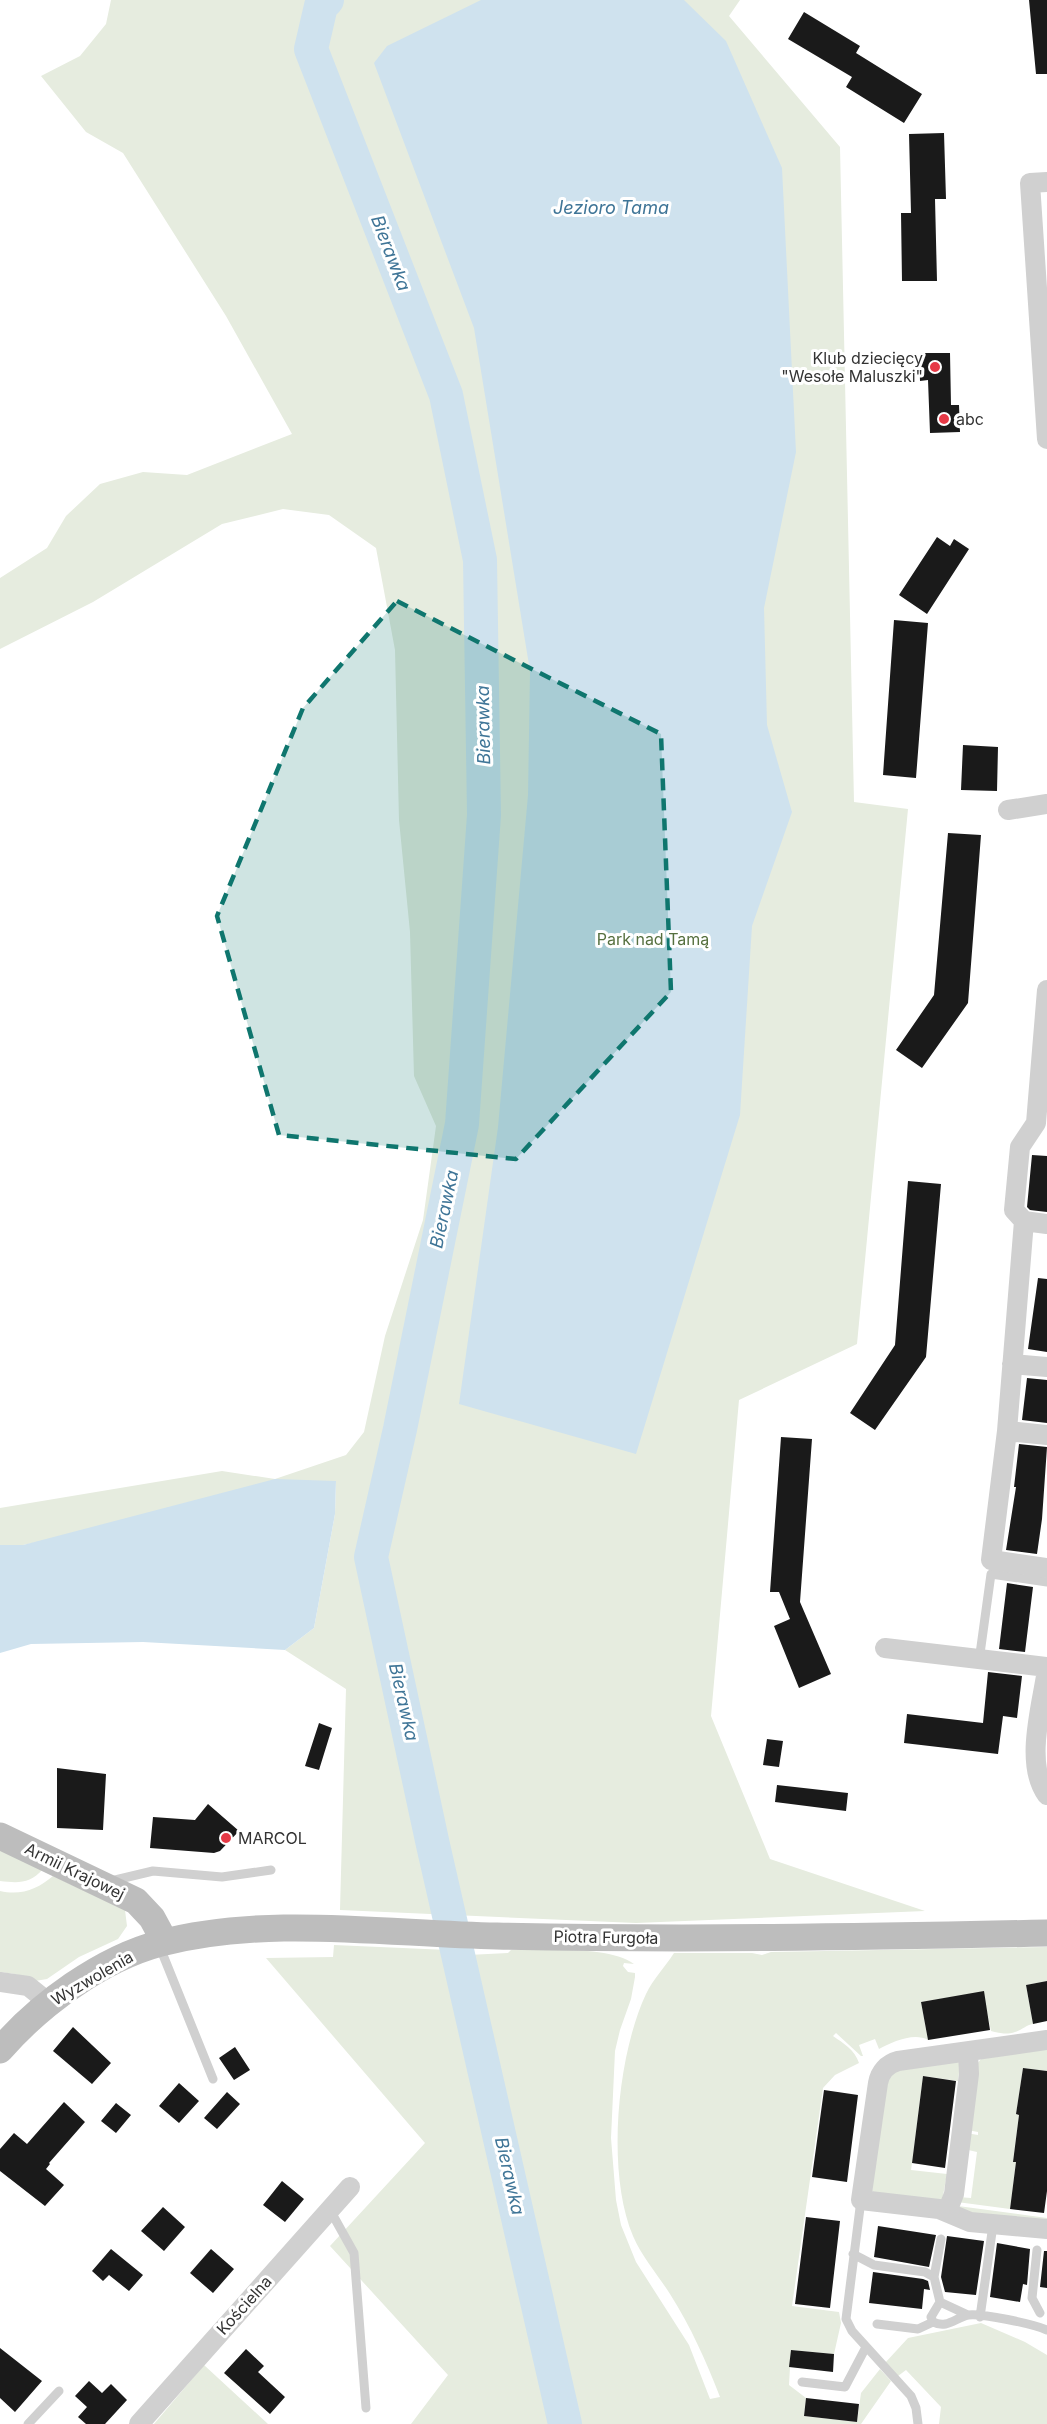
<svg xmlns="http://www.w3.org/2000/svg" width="1047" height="2424" font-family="Inter,sans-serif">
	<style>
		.green { fill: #e6ecdf }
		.water { fill: #cfe2ee }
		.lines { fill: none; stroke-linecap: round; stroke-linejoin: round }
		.river { stroke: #cfe2ee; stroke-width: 34 }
		.building { fill: #1a1a1a }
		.lane { stroke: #d0d0d0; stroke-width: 9 }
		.street { stroke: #d0d0d0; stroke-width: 20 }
		.secondary { stroke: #bdbdbd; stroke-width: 27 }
		.marked { fill: #0f766e; fill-opacity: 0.2; stroke: #0f766e; stroke-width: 4.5; stroke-dasharray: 12 8; stroke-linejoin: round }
		.poi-dot { fill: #e63946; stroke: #fff; stroke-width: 2 }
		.labels { text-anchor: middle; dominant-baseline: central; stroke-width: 6; stroke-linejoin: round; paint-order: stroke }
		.poi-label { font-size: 16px; fill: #333; stroke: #fff; text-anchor: start }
		.park-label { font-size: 16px; fill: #56703f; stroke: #fff }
		.street-label { font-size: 16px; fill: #333; stroke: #fff }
		.water-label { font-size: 18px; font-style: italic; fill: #3f7597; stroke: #fff }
	</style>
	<rect width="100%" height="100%" fill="#fff"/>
	<!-- green -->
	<path class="green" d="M111,0H740L729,16L840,147L854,802L908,809L857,1344L739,1400L711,1716L770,1859L925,1911L636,1923L340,1910L346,1689L285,1650L314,1628L335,1514L336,1481L23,1545H0V1508L222,1471L275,1479L346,1455L364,1432L385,1336L423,1220L436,1126L414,1076L410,932L399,820L395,650L376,548L329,515L283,509L222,524L93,602L0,649V578L47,548L66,516L100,484L143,472L187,475L292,434L226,316L123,153L86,132L41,76L80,56L106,24Z
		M0,1848L43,1869C30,1884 18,1883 0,1881Z
		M53,1876L125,1910L127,1926L118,1939L79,1957L47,1979L35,1981L15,1974L0,1972V1891C21,1896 38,1889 53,1876Z
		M334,1945L448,1950L530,2317L550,2402L559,2424H411L448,2375L330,2246L425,2143L266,1958L333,1957Z
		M1047,1947V1981L1026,1985L1033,2024C1026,2025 1022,2030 1015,2032C1007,2035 999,2033 991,2031L983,1992L921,2002L928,2040C914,2032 892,2042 879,2049L875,2039L859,2045L863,2056H861L836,2033L833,2036C843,2043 855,2050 859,2063L835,2075L823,2088L792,2306L839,2312L841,2323L834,2354L791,2350L789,2385L806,2398L804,2416L857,2422L861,2393L880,2369L891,2381L861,2424H571L555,2362L550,2322L546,2316L539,2269L530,2242L531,2232L468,1955L508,1953L511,1950C543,1951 608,1945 634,1964L624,1963L623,1966L628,1972L635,1973V1977L631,1999L620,2030L615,2051L611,2138L616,2200L621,2225L636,2262L689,2345L710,2399L720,2397C706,2361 691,2327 670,2294C658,2275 642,2257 633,2236C606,2172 617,2056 646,1994C653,1979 665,1967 674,1953H752L762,1955L771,1952Z
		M1047,2048V2071L1023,2068L1016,2114L1019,2115L1013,2161L1016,2162L1010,2209L957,2202L958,2197L971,2198L977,2152L964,2149L966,2133L978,2135V2132L967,2130L977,2064L981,2059Z
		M956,2060L960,2064L958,2081L923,2076L912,2163L911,2170L947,2174L942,2201L876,2194L872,2191L882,2086L894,2069Z
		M958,2206L1047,2218V2219L973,2217Z
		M981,2323L1025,2342L1047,2355V2424H939L941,2407L906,2370L898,2376L885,2363L908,2338Z
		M204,2365L268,2424H154Z"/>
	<!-- water -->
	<path class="water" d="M481,0H684L726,41L782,168L796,452L764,608L767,725L792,812L752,926L740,1115L636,1454L459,1404L498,1127L528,795L530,671L474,328L374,63L387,46Z
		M275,1479L336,1481L335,1514L314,1628L285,1650L143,1642L31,1644L0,1653V1545H23Z"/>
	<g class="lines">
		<!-- river -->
		<path class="river" d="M327,0L321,6L311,49L446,395L480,560L484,815L462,1124L400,1429L371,1557L433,1845L565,2424"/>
	</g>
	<!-- building -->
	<path class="building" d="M1029,0H1047V74H1036Z
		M804,12L860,46L856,53L922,94L904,123L846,87L852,77L788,39Z
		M944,133L946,199H935L937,281H902L901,213H911L909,134Z
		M919,353H950L951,405H959L960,432L930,433L928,380L920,381Z
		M937,537L950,546L954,539L969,549L927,614L899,595Z
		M894,620L928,623L916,778L883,775Z
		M963,745L998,747L997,791L961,790Z
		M948,833L981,835L968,1003L922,1068L896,1050L934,995Z
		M1032,1155L1047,1156V1212L1030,1210L1027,1207Z
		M908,1181L941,1184L926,1357L875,1430L850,1413L895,1345Z
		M1038,1278L1047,1279V1352L1028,1349Z
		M1027,1378L1047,1380V1423L1022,1420Z
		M781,1437L812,1439L800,1602L831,1674L799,1688L774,1626L790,1619L779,1592H770Z
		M1019,1444L1047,1447L1042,1519L1037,1554L1006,1550L1016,1487H1014Z
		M1007,1583L1033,1587L1025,1652L999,1649Z
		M988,1672L1022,1676L1017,1718L1003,1716L998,1754L904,1743L907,1714L983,1723Z
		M319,1723L332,1728L319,1770L305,1766Z
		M767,1739L783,1741L779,1767L763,1765Z
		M57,1768L106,1774L103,1830L57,1828Z
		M777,1785L848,1793L846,1811L775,1802Z
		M208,1804L239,1831L220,1851L214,1853L150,1848L153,1817L195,1820Z
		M1047,1981V2021L1033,2024L1026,1985Z
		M984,1991L990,2030L928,2040L921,2002Z
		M73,2027L111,2063L92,2084L53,2051Z
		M235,2047L250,2070L234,2080L219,2058Z
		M1023,2068L1047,2071V2191L1044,2213L1010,2209L1016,2162H1013L1019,2115L1016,2114Z
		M923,2076L956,2081L945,2168L912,2163Z
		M179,2083L199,2101L179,2123L159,2106Z
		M824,2090L858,2095L847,2182L812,2177Z
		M227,2092L240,2104L217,2129L204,2118Z
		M64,2102L85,2122L49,2163L50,2164L46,2169L64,2185L45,2206L0,2171V2149L14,2133L27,2144Z
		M116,2103L131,2115L116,2133L101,2121Z
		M282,2181L304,2199L285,2222L263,2205Z
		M163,2207L185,2227L164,2251L141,2231Z
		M806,2217L840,2221L830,2308L795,2304Z
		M878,2226L936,2235L929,2267L874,2257Z
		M947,2236L984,2241L976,2295L945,2292L941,2277Z
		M997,2243L1030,2249L1027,2285L1023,2284L1020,2302L990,2297Z
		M111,2249L143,2275L129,2291L109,2275L103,2281L92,2271Z
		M211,2249L234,2269L213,2293L190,2273Z
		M1044,2251H1047V2288L1040,2287Z
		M873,2272L923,2279L928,2281L930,2290L924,2289L922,2309L869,2303Z
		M0,2348L42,2381L15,2412L0,2398Z
		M246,2349L264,2366L258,2372L285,2397L270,2414L224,2373Z
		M791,2350L834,2354L833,2372L789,2367Z
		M89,2381L102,2393L111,2384L127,2400L105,2424H86L78,2417L87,2407L75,2396Z
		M806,2398L859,2404L857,2422L804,2416Z"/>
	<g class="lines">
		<!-- lane -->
		<path class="lane" d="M979,1661L991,1574L1047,1582
			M111,1881L153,1871L222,1877L271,1870
			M159,1945L213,2079
			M861,2200L846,2319L852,2331L911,2396L916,2408L918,2424
			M330,2210L354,2253L366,2408
			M1037,2250L1032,2298L1040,2313
			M853,2254L874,2265L925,2272L934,2277L940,2302L968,2315
			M934,2277L941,2239
			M940,2302L931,2317L933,2322C947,2329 955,2318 968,2315C982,2313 1033,2324 1047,2330
			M980,2317L993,2225
			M877,2324L918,2329L933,2322
			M802,2382L845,2387L866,2347
			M28,2424L59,2391"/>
		<!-- street -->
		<path class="street" d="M1047,182L1030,183L1047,439
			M1008,810L1047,804
			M1047,990L1036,1123L1020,1147L1014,1210L1024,1221L1007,1431L991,1560L1047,1568
			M1024,1221L1047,1224
			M1012,1364L1047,1367
			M1007,1431L1047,1435
			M885,1648L1047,1667
			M1047,1670C1042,1705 1024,1764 1047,1795
			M0,1982L28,1986L48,2002
			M1047,2040L898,2061C887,2064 880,2072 878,2083L861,2200L939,2209L970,2222L1047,2229
			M947,2212L954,2194L969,2074L968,2052
			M139,2424L350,2187"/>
		<!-- secondary -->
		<path class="secondary" d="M0,1836L136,1901L152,1918L165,1942
			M0,2050C40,2004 101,1959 161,1943C267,1915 389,1934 497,1936C680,1940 864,1937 1047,1933"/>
	</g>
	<!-- marked area -->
	<path class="marked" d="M397,601L661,734L671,992L516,1159L279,1135L217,916L303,708Z"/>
	<!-- markers -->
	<g class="poi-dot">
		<circle cx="935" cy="367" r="6"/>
		<circle cx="944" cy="419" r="6"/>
		<circle cx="226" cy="1838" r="6"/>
	</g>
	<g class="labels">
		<!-- poi labels -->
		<g class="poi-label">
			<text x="923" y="358" text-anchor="end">Klub dziecięcy<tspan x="923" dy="18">"Wesołe Maluszki"</tspan></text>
			<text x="956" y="419">abc</text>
			<text x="238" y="1838">MARCOL</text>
		</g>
		<!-- park labels -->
		<g class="park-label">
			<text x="653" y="939">Park nad Tamą</text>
		</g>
		<!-- street labels -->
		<g class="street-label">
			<text transform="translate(75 1871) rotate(26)">Armii Krajowej</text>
			<text transform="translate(606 1937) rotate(1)">Piotra Furgoła</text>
			<text transform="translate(92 1978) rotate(-30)">Wyzwolenia</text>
			<text transform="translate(244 2305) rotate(-48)">Kościelna</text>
		</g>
		<!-- water labels -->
		<g class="water-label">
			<text x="611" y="207">Jezioro Tama</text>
			<text transform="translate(391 253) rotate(69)">Bierawka</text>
			<text transform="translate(483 725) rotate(-91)">Bierawka</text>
			<text transform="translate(444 1209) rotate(-78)">Bierawka</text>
			<text transform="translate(404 1702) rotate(77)">Bierawka</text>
			<text transform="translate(510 2176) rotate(77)">Bierawka</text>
		</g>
	</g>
</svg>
